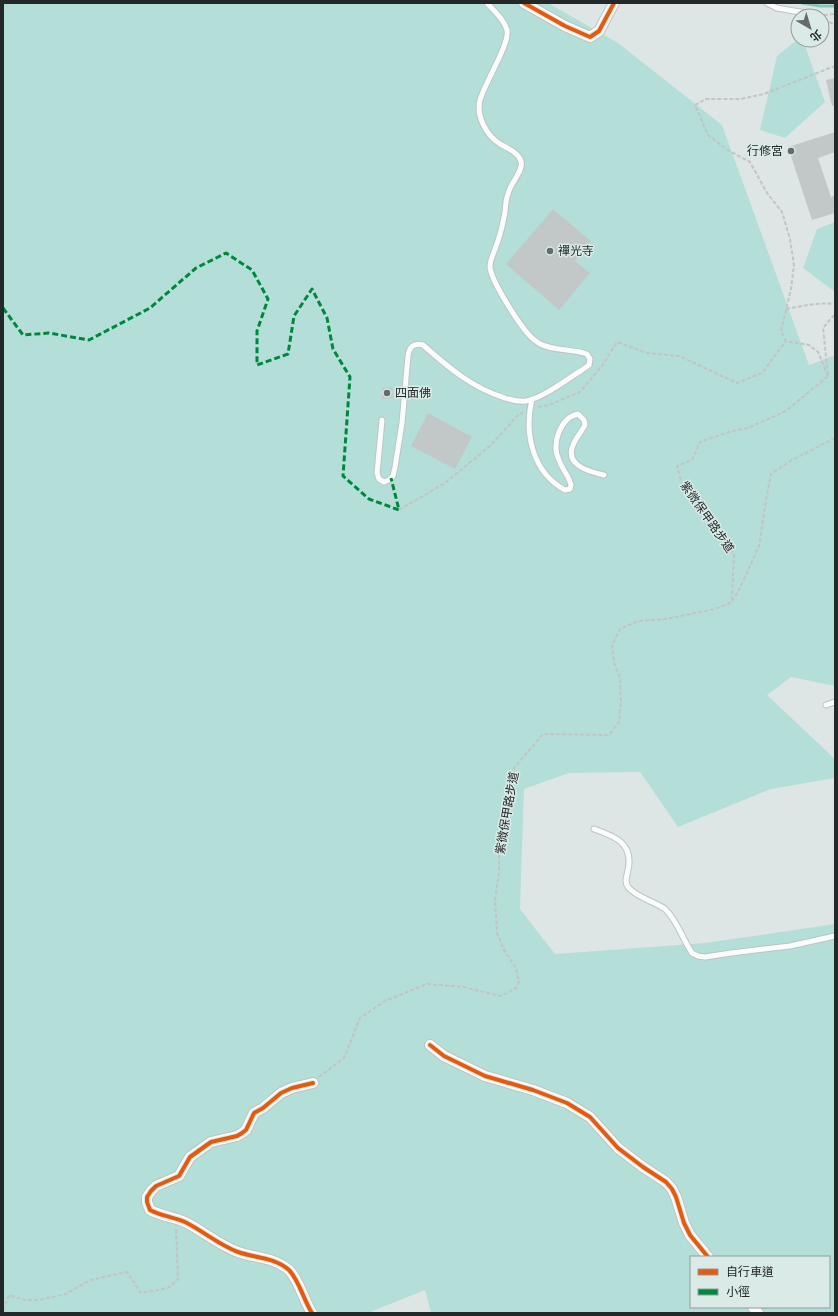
<svg xmlns="http://www.w3.org/2000/svg" width="838" height="1316" font-family="Jost,'Noto Sans TC',sans-serif">
	<style>
		.green { fill: #b4dfd8; fill-rule: evenodd }
		.lines { fill: none; stroke-linecap: round; stroke-linejoin: round }
		.stream { stroke: #84c7be; stroke-width: 3 }
		.building { fill: #c1c8c7 }
		.lane-casing { stroke: #bdc4c3; stroke-width: 7 }
		.street-casing { stroke: #bdc4c3; stroke-width: 12 }
		.path { stroke: #c1c5c4; stroke-width: 2; stroke-dasharray: 4 2; stroke-linecap: butt }
		.lane { stroke: #fafbfb; stroke-width: 5 }
		.street { stroke: #fafbfb; stroke-width: 10 }
		.quiet { stroke: #00873e; stroke-width: 3; stroke-dasharray: 6 3; stroke-linecap: butt }
		.cycleway-casing { stroke: #daeae7; stroke-width: 6 }
		.cycleway { stroke: #e8590c; stroke-width: 4 }
		.poi-dot { fill: #646b6a; stroke: #daeae7; stroke-width: 1.5 }
		.labels { text-anchor: middle; dominant-baseline: central; stroke-width: 3; stroke-linejoin: round; paint-order: stroke }
		.poi-label { font-size: 12px; fill: #232928; stroke: #daeae7; text-anchor: start }
		.street-label { font-size: 12px; fill: #232928; stroke: #daeae7 }
	</style>
	<rect width="100%" height="100%" fill="#dee6e5"/>
	<!-- green -->
	<path class="green" d="M3,3H548L618,43L722,125L809,365L835,355V686L791,677L767,695L835,759V778L771,789L678,827L640,772L569,773L524,789L520,909L555,954L705,943L835,924V1313H431L425,1290L368,1313H3ZM691,1257H829V1307H691Z
		M798,39V40H803L825,102L785,138L760,130L777,56Z
		M835,222V292L803,268L817,229Z"/>
	<g class="lines">
		<!-- stream -->
		<path class="stream" d="M802,3L820,6H835"/>
	</g>
	<!-- building -->
	<path class="building" d="M835,78V106H832L826,80Z
		M835,132V152L818,158L831,197L835,195V213L812,220L788,147Z
		M553,209L591,241L575,261L590,273L559,310L506,264Z
		M392,387L393,398L382,399V388Z
		M428,413L472,437L455,469L411,446Z"/>
	<g class="lines">
		<!-- lane casing -->
		<g class="lane-casing">
			<path id="lane" d="M767,3L777,8L817,15
				M532,399C524,433 532,472 565,490L570,489L571,485C569,476 562,469 559,460C551,444 560,418 578,414L584,420L585,425C582,431 578,435 575,441C562,464 586,471 604,475
				M382,420L377,473L379,479L384,482L389,480L393,476L395,467L402,423L408,356C409,348 413,342 423,345C448,367 472,388 505,398C511,400 519,402 526,401C543,398 567,379 582,370L589,365L590,359L587,354C572,349 555,351 540,344C537,342 533,339 531,337C520,326 491,281 490,267C490,260 493,255 495,249C499,239 502,228 504,217C506,210 505,201 508,194C510,183 524,171 521,161C518,152 507,148 500,144C486,135 476,116 480,100C485,82 510,44 507,30C504,19 494,11 487,3
				M826,705L835,702
				M594,829C614,836 634,843 628,870C627,876 624,882 628,887C637,898 654,901 665,909C677,920 683,940 692,953L698,956L705,957L731,953L790,946L835,936"/>
		</g>
		<!-- street casing -->
		<g class="street-casing">
			<path id="street" d="M524,3L565,26L590,37L599,31L614,3
				M430,1045L444,1056L485,1076L533,1090L567,1103L590,1117L618,1148L643,1167L666,1182L672,1189L676,1197L684,1223L690,1235L708,1257
				M753,1307L758,1313
				M312,1313C304,1301 299,1280 289,1270C274,1257 255,1258 238,1252C219,1245 203,1231 185,1222C174,1217 161,1216 150,1210L147,1202V1197L151,1191L156,1186L179,1176L190,1157L211,1142L237,1136L242,1133L246,1130L254,1113L263,1108L281,1093L292,1088L313,1083"/>
		</g>
		<!-- path -->
		<path class="path" d="M824,15L835,14
			M824,19L835,25
			M786,309C803,306 818,302 835,304
			M828,376L818,352L809,345L786,341L781,331L791,289L794,265L790,239L782,212L767,193L750,162L726,149L708,135L695,105L706,99H741L764,94L835,66
			M538,407L549,405L580,392L602,366L617,342L647,353L679,356L737,383L762,373L786,341
			M399,510L445,483L490,446L519,414L523,413
			M732,600L734,554L709,515L682,484L677,466L692,460L700,442L729,432L748,428L786,411L828,376L823,328L835,314
			M319,1077L344,1058L360,1018L385,1001L427,984L463,987L501,996L516,988L519,982L516,968L504,950L497,933L495,900L499,872V849L514,768L543,734L609,735L619,722L621,702L620,678L614,663L612,646L620,629L638,621L666,619L715,609L732,602L740,588L759,546L766,500L771,474L792,460L835,438
			M3,1310L9,1295L25,1300H39L66,1294L90,1280L127,1272L141,1293L168,1288L178,1279L176,1229"/>
		<!-- lane -->
		<use href="#lane" class="lane"/>
		<!-- street -->
		<use href="#street" class="street"/>
		<!-- quiet -->
		<path class="quiet" d="M3,308L23,335L49,333L89,340L150,308L196,268L226,253L252,270L268,299L257,331V365L288,354L294,316L312,289L327,318L333,349L350,377L343,476L369,499L399,510L391,478"/>
		<!-- cycleway casing -->
		<g class="cycleway-casing">
			<path id="cycleway" d="M524,3L565,26L590,37L599,31L614,3
				M430,1045L444,1056L485,1076L533,1090L567,1103L590,1117L618,1148L643,1167L666,1182L672,1189L676,1197L684,1223L690,1235L708,1257
				M312,1313C304,1301 299,1280 289,1270C274,1257 255,1258 238,1252C219,1245 203,1231 185,1222C174,1217 161,1216 150,1210L147,1202V1197L151,1191L156,1186L179,1176L190,1157L211,1142L237,1136L242,1133L246,1130L254,1113L263,1108L281,1093L292,1088L313,1083"/>
		</g>
		<!-- cycleway -->
		<use href="#cycleway" class="cycleway"/>
	</g>
	<!-- markers -->
	<g class="poi-dot">
		<circle cx="791" cy="151" r="4"/>
		<circle cx="550" cy="251" r="4"/>
		<circle cx="387" cy="393" r="4"/>
	</g>
	<g class="labels">
		<!-- poi labels -->
		<g class="poi-label">
			<text x="783" y="151" text-anchor="end">行修宮</text>
			<text x="558" y="251">禪光寺</text>
			<text x="395" y="393">四面佛</text>
		</g>
		<!-- street labels -->
		<g class="street-label">
			<text transform="translate(707 517) rotate(55)">紫微保甲路步道</text>
			<text transform="translate(507 813) rotate(-80)">紫微保甲路步道</text>
		</g>
	</g>
	<!-- border -->
	<rect width="838" height="1316" fill="none" stroke="#232928" stroke-width="8"/>
	<!-- legend -->
	<rect x="690" y="1256" width="140" height="52" fill="#daeae7" stroke="#919d9b"/>
	<rect x="698" y="1269" width="20" height="6" fill="#e8590c" stroke="#919d9b"/>
	<text x="726" y="1276" font-size="12" fill="#232928">自行車道</text>
	<rect x="698" y="1289" width="20" height="6" fill="#00873e" stroke="#919d9b"/>
	<text x="726" y="1296" font-size="12" fill="#232928">小徑</text>
	<!-- north arrow -->
	<g transform="translate(810 28) rotate(142)"><circle r="19" fill="#daeae7" stroke="#919d9b"/>
	<path d="M0-3L7 15L0 10L-7 15Z" fill="#646b6a"/>
	<text y="-6" font-size="11" font-weight="bold" text-anchor="middle" fill="#232928">北</text>
	</g>
</svg>
